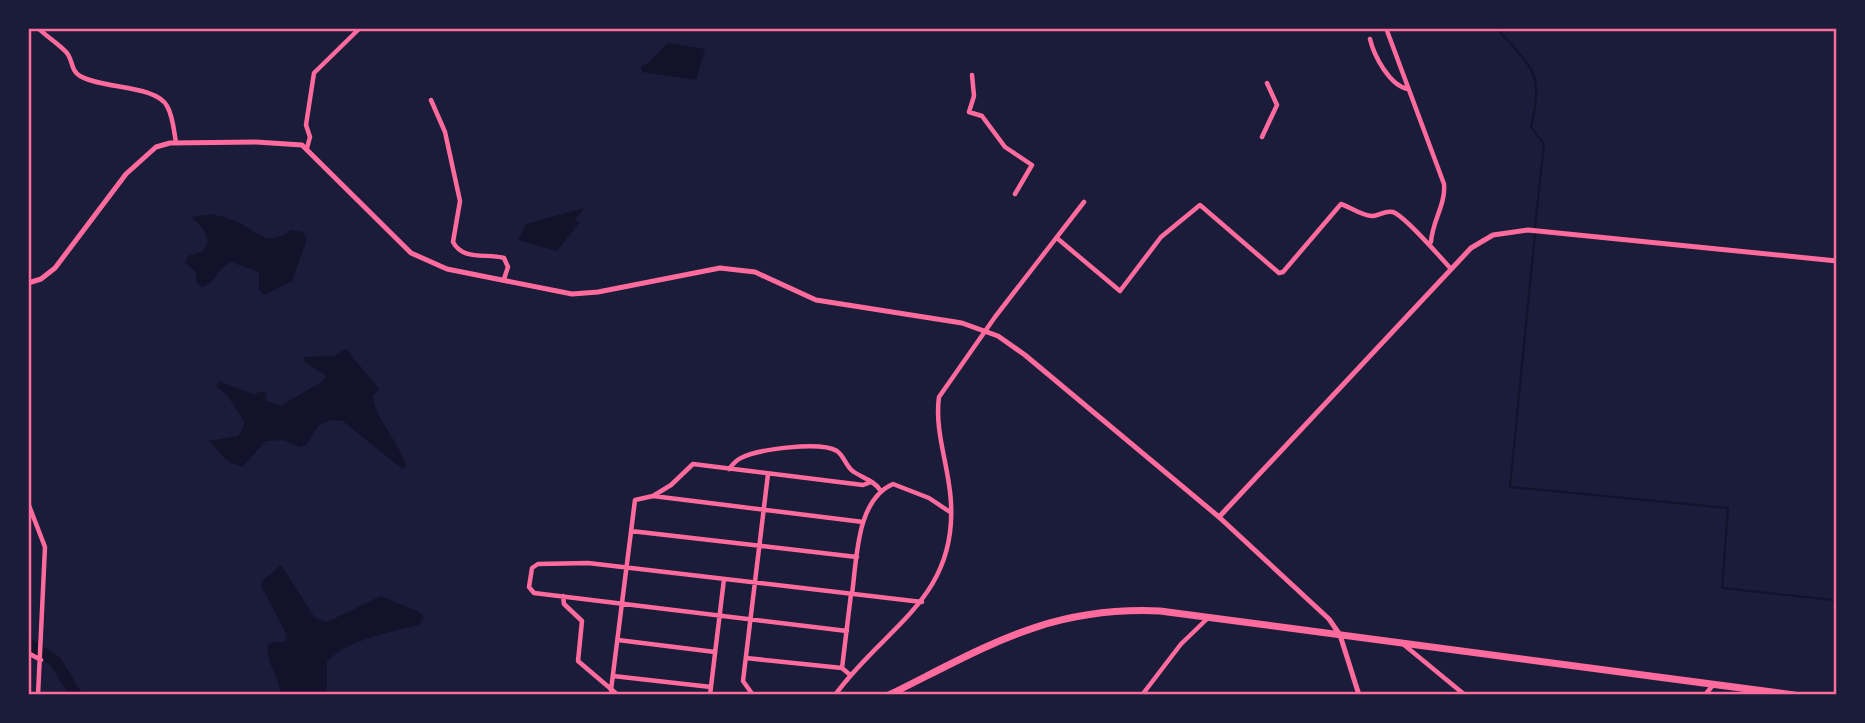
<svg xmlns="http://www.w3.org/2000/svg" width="1865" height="723" font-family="Literata,serif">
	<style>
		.water { fill: #12122b }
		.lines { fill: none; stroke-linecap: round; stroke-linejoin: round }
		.stream { stroke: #12122b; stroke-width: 2 }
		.river { stroke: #12122b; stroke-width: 12 }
		.minor { stroke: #ff6b9d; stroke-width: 4.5 }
		.tertiary { stroke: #ff6b9d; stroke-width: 5 }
		.secondary { stroke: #ff6b9d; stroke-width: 5 }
		.trunk { stroke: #ff6b9d; stroke-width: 7 }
		.neatline { fill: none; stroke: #ff6b9d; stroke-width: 2.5 }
	</style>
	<rect width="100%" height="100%" fill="#1b1b3a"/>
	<!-- water -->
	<path class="water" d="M668,43L705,49L696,80L642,72L641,67L648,63Z
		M584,208L575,220L579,223L557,251L518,240L526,224Z
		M212,214C221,217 231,218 240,223C258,233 267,248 291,230L303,232L307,239L292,281L264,295L259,290V272L231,262C218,268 215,284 202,287L196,283V272L185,262L188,256L202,252L208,242L204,230L192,217Z
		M346,349L379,389L373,396C374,417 399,442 406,465L402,469L343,421L331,420L319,425L306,445L300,447L284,440L266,441L242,467L229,462L209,441L238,436L245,423L228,396L216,386L219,381L253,394L265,391L267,401L280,406L323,381L326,376L303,360L304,357L334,356Z
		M281,565L315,618L327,622L381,596L419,612L424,617L419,625C389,632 351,639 327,661V695H281C280,678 265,662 268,645L273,642H284L287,635L261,586L263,580Z"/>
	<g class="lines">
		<!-- stream -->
		<path class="stream" d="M1497,28C1531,69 1545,70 1531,127L1544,144L1535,227
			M1535,233L1510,487L1728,508L1722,588L1833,600L1837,605"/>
		<!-- river -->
		<path class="river" d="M28,644L55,661L76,695"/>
		<!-- minor -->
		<path class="minor" d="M38,28C47,37 59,44 67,53C73,61 71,71 80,76C102,89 156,85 167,106C173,116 174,131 176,143
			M1386,28L1444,184C1446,204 1432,222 1431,242
			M1370,39C1374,56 1390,86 1408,89
			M972,75L974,96L969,112L982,116L1005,147L1032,165L1015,194
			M431,100L445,132L460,201L453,242C463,261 486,253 504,258L508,267L504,279
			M1262,137L1277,105L1267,83
			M307,148L310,137L306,125L314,73L360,28
			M1058,239L1120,291L1161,237L1200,205L1279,273L1283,272L1341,204C1350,207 1362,216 1372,216C1379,216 1385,210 1393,212C1405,216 1441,258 1451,269
			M729,469C733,464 736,460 741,458C759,449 820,441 837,451C845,457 846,467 854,472C863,478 875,481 880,490
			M653,496L863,522
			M28,503L45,547L38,695
			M631,531L857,557
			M852,594C857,559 856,500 893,484L929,498L950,512
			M563,596L564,604L582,621L578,661L618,695
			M847,631L534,593L529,587L532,568L538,564L588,563L922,602
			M618,640L715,652
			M1403,644L1465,695
			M28,653L41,660
			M746,658L842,668L849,674
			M842,668L851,594
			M613,676L711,687
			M611,690L635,500L653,496L671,485L693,464L863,485L871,482
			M710,695L724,579
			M753,695L743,681L768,474
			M835,695C883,628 956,600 951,504C950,469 934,432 939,397L995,317L1084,202
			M1142,695L1181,644L1208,618
			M1705,695L1713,685"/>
		<!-- tertiary -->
		<path class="tertiary" d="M1219,517L1471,248L1493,235L1528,230L1837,261
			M1340,635L1359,695"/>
		<!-- secondary -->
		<path class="secondary" d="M28,283L41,279L55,268L126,174L156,147L170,143L256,142L302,145L411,253L447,269L572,294L598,292L720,268L755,272L816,300L962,323L998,336L1025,355L1219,517L1329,619L1340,635"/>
		<!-- trunk -->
		<path class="trunk" d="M889,695C986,647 1048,606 1160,611L1794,695"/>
	</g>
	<!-- border -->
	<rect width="1865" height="723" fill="none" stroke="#1b1b3a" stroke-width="60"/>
	<rect x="30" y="30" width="1805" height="663" class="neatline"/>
</svg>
